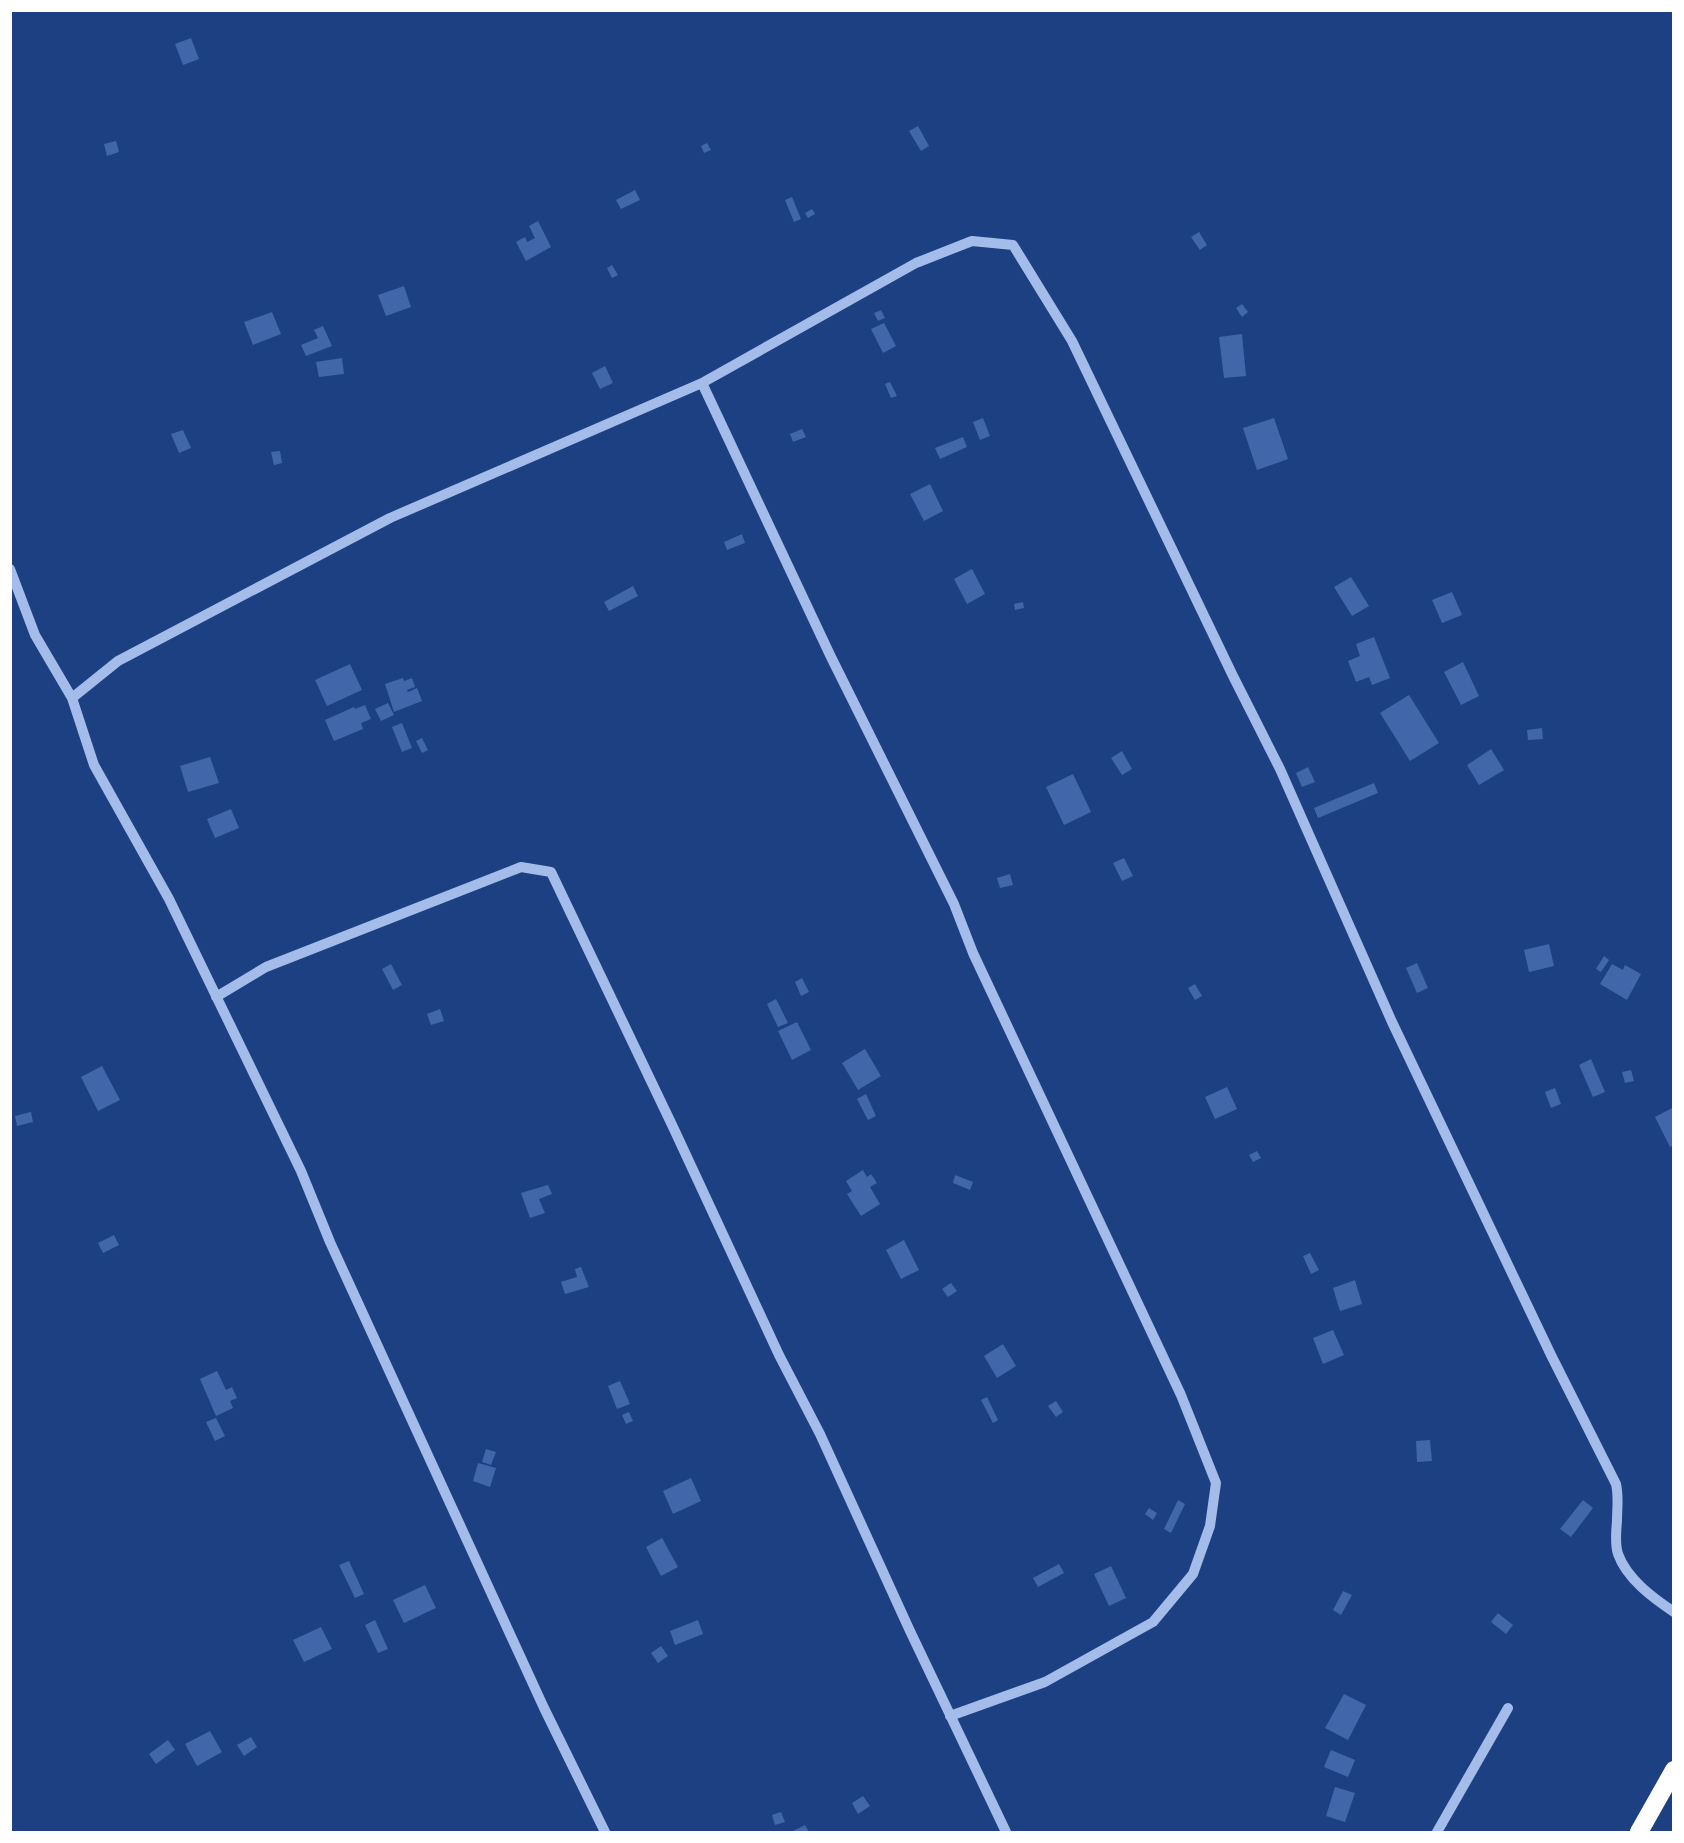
<svg xmlns="http://www.w3.org/2000/svg" width="1684" height="1843" font-family="'Nunito Sans',sans-serif">
	<style>
		.building { fill: #4166aa }
		.lines { fill: none; stroke-linecap: round; stroke-linejoin: round }
		.minor { stroke: #a3bcea; stroke-width: 10 }
		.highway { stroke: #fff; stroke-width: 18 }
	</style>
	<rect width="100%" height="100%" fill="#1d4083"/>
	<!-- building -->
	<path class="building" d="M191,38L199,59L183,65L175,44Z
		M918,126L929,146L921,151L909,131Z
		M116,141L119,152L107,156L104,144Z
		M707,143L711,150L704,153L701,146Z
		M635,190L640,200L621,209L616,200Z
		M792,197L801,219L794,222L785,200Z
		M812,209L815,214L808,218L805,213Z
		M538,221L551,247L526,261L516,242L525,237L527,242L535,238L529,226Z
		M1199,232L1207,245L1200,250L1191,237Z
		M612,265L618,275L612,278L607,268Z
		M404,286L411,307L386,316L378,295Z
		M1242,304L1248,312L1242,317L1236,308Z
		M881,310L885,318L878,321L874,313Z
		M272,312L281,334L253,345L244,322Z
		M884,323L896,346L883,353L871,329Z
		M323,326L332,346L306,356L301,345L318,338L314,330Z
		M1242,334L1246,376L1224,378L1219,337Z
		M342,358L344,374L319,377L316,362Z
		M605,366L613,383L600,389L592,373Z
		M890,382L897,396L891,398L885,384Z
		M983,418L990,436L980,440L973,422Z
		M1274,418L1288,459L1257,470L1243,428Z
		M802,429L806,437L793,442L790,434Z
		M183,430L191,448L179,453L171,434Z
		M963,437L967,447L940,459L935,448Z
		M280,451L282,463L274,465L271,452Z
		M930,484L943,511L924,521L910,494Z
		M742,534L745,543L727,550L724,542Z
		M972,569L985,594L967,604L954,579Z
		M1351,577L1369,606L1352,616L1334,587Z
		M633,586L638,596L609,611L604,602Z
		M1452,592L1462,615L1442,623L1432,600Z
		M1023,602L1024,608L1015,610L1014,604Z
		M1374,637L1390,678L1372,685L1369,677L1356,682L1348,661L1360,656L1356,644Z
		M1463,662L1479,696L1461,705L1444,672Z
		M350,664L362,690L327,706L315,680Z
		M403,678L404,681L412,678L415,687L407,690L408,692L417,688L422,701L394,712L385,684Z
		M1409,695L1439,743L1410,761L1380,713Z
		M388,703L394,715L381,721L375,709Z
		M365,705L371,719L361,723L363,729L334,741L325,720L354,707L355,709Z
		M402,723L412,748L402,752L392,727Z
		M1542,728L1543,739L1528,740L1527,730Z
		M422,738L428,750L422,753L416,741Z
		M1491,749L1504,770L1479,785L1467,765Z
		M1122,751L1132,769L1122,775L1111,758Z
		M210,757L219,783L188,792L180,766Z
		M1308,767L1315,782L1302,787L1296,773Z
		M1073,774L1091,812L1064,825L1046,787Z
		M1374,783L1378,793L1318,818L1314,808Z
		M231,809L239,828L215,838L207,819Z
		M1124,858L1133,876L1122,881L1113,863Z
		M1010,874L1013,885L1000,888L997,878Z
		M1549,944L1554,966L1529,972L1524,950Z
		M1604,956L1609,960L1601,972L1596,969Z
		M1417,963L1428,988L1417,993L1406,968Z
		M391,964L402,985L393,990L382,969Z
		M1612,964L1623,970L1625,965L1641,974L1627,1000L1600,984Z
		M802,978L809,992L801,996L795,982Z
		M1195,984L1202,996L1195,1000L1188,988Z
		M776,999L788,1023L778,1027L767,1004Z
		M440,1009L444,1021L431,1025L427,1014Z
		M797,1022L811,1050L792,1060L778,1031Z
		M865,1049L881,1076L858,1090L842,1063Z
		M1591,1059L1605,1092L1593,1097L1579,1065Z
		M102,1066L120,1100L98,1111L81,1077Z
		M1631,1070L1634,1081L1625,1083L1622,1072Z
		M1227,1087L1237,1109L1215,1119L1205,1097Z
		M1555,1088L1561,1104L1551,1108L1545,1092Z
		M866,1094L876,1116L868,1120L857,1099Z
		M1674,1107V1145L1670,1147L1655,1117Z
		M31,1112L33,1122L17,1126L15,1116Z
		M1257,1151L1261,1158L1253,1162L1249,1155Z
		M863,1170L867,1177L871,1174L877,1183L870,1187L880,1204L861,1216L847,1194L852,1191L846,1181Z
		M955,1175L973,1182L970,1190L953,1183Z
		M548,1185L552,1194L539,1199L545,1213L530,1218L521,1193Z
		M114,1235L119,1245L103,1253L98,1243Z
		M904,1240L919,1270L901,1279L886,1250Z
		M1310,1253L1319,1270L1311,1274L1303,1256Z
		M581,1267L589,1287L565,1294L561,1282L577,1277L575,1269Z
		M1355,1280L1362,1304L1340,1311L1333,1288Z
		M951,1283L957,1291L948,1297L942,1289Z
		M1333,1330L1344,1355L1323,1364L1313,1338Z
		M1003,1344L1016,1366L997,1378L984,1356Z
		M217,1371L226,1390L232,1387L237,1398L230,1401L233,1408L216,1416L200,1379Z
		M620,1381L630,1404L617,1409L608,1386Z
		M987,1397L998,1420L993,1423L981,1400Z
		M1056,1401L1063,1412L1056,1417L1048,1406Z
		M629,1412L633,1421L626,1424L622,1415Z
		M216,1418L225,1436L215,1441L206,1422Z
		M1430,1440L1432,1461L1417,1462L1416,1441Z
		M486,1449L496,1452L491,1465L482,1462Z
		M478,1463L496,1468L490,1487L473,1481Z
		M691,1478L701,1501L673,1514L663,1491Z
		M1178,1500L1185,1504L1171,1533L1164,1529Z
		M1583,1500L1593,1508L1571,1537L1560,1529Z
		M1149,1508L1157,1513L1153,1520L1145,1514Z
		M662,1538L678,1567L661,1576L646,1547Z
		M349,1561L364,1594L355,1598L339,1565Z
		M1059,1564L1064,1573L1038,1587L1033,1578Z
		M1111,1566L1126,1598L1109,1606L1094,1574Z
		M425,1585L436,1608L404,1623L393,1600Z
		M1343,1591L1352,1595L1341,1615L1333,1610Z
		M1498,1613L1513,1625L1506,1634L1491,1622Z
		M375,1620L388,1649L378,1653L365,1625Z
		M698,1620L703,1634L675,1645L670,1631Z
		M321,1627L332,1649L304,1662L293,1640Z
		M661,1646L668,1656L658,1663L651,1653Z
		M1344,1694L1366,1705L1348,1740L1325,1728Z
		M210,1731L222,1752L197,1766L185,1744Z
		M251,1737L257,1747L244,1756L237,1745Z
		M168,1740L175,1750L156,1764L149,1754Z
		M1331,1750L1355,1760L1348,1777L1324,1767Z
		M1335,1787L1355,1793L1345,1822L1326,1816Z
		M863,1796L870,1806L858,1814L852,1803Z
		M781,1812L785,1822L775,1825L772,1815Z
		M805,1825L809,1832H791Z"/>
	<g class="lines">
		<!-- minor -->
		<path class="minor" d="M702,383L831,657L954,904L973,953L1181,1395L1216,1483L1210,1526L1193,1574L1153,1622L1045,1682L950,1716
			M10,569L35,635L72,698L94,765L169,899L301,1171L330,1242L544,1708L605,1832
			M72,698L118,661L390,518L702,383L916,263L972,241L1013,245L1072,341L1233,676L1280,769L1392,1022L1551,1355L1616,1484C1619,1497 1617,1507 1617,1521C1616,1531 1615,1545 1618,1554C1627,1579 1653,1598 1674,1612
			M216,997L266,967L521,867L551,872L673,1127L779,1355L820,1434L910,1631L1006,1832
			M1437,1832L1508,1708"/>
		<!-- highway -->
		<path class="highway" d="M1639,1832L1674,1770"/>
	</g>
	<!-- border -->
	<rect width="1684" height="1843" fill="none" stroke="#ffffff" stroke-width="24"/>
</svg>
